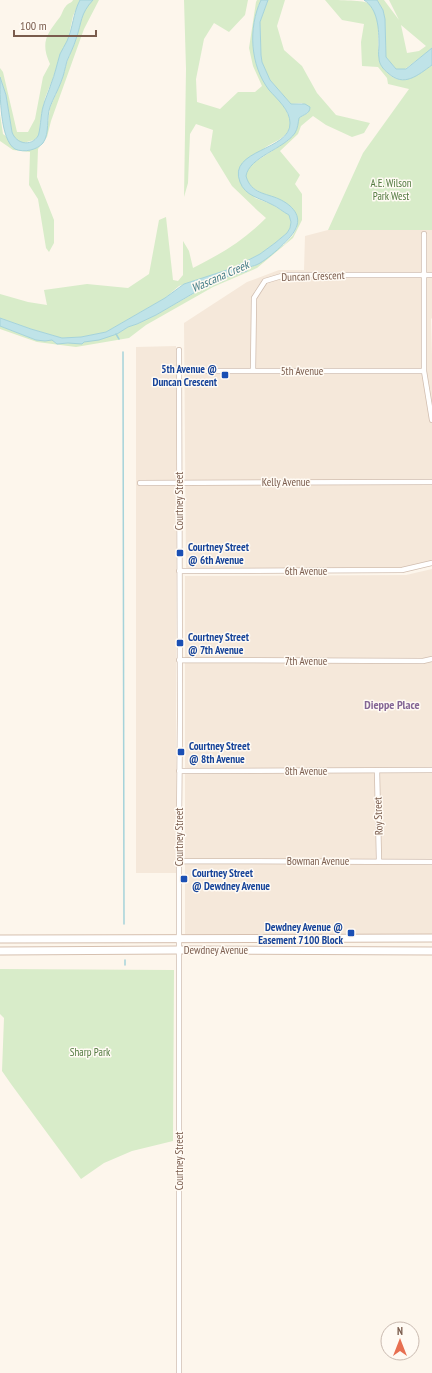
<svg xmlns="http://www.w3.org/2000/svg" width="432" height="1373" font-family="'PT Sans Narrow',sans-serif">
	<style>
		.residential { fill: #f5e8da }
		.green { fill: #d8ecc9; fill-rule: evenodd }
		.water { fill: #bfe3e8; stroke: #a5d3da }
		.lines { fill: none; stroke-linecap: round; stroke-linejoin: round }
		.stream { stroke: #a5d3da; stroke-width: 1.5 }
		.minor-casing { stroke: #d1beb0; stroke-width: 6 }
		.secondary-casing { stroke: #d6c0b0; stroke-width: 9 }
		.minor { stroke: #fff; stroke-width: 4.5 }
		.secondary { stroke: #fff; stroke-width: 7 }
		.transit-dot { fill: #1a4fb4; stroke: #fffaf3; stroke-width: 1.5 }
		.labels { text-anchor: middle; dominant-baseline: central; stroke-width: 3; stroke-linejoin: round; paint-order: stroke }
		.park-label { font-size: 11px; fill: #537a41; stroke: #fffaf3 }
		.street-label { font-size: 11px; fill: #7a5c4d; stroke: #fffaf3 }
		.transit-label { font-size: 11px; font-weight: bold; fill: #164399; stroke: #fffaf3; text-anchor: start }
		.water-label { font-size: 12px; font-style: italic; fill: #437c86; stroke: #fffaf3 }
		.neighbourhood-label { font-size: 12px; font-weight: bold; fill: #846695; stroke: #fffaf3 }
	</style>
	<rect width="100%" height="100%" fill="#fdf6ec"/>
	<!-- residential -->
	<path class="residential" d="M328,230H432V318L431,319L432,356V562L399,568L186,569L184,323L247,282L279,270H304L305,236Z
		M176,346V873H136V347Z
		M432,569V935L185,934V576L406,575Z"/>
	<!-- green -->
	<path class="green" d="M73,0H80L73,16L68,40L61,53L53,78L45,98L40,122L39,136L34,140L23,143L18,142L14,138L12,132L6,95L0,77V68L3,72L17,132H28L35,119L43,77L50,64C40,42 47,34 60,17C62,14 63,9 66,6C68,3 72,3 73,0Z
		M93,0H99L84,29L51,121L47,137L38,149L37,177L54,220V243L49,252L46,248L38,199L29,185L30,152L13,150L0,141V114L3,134L26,151L39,147L46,138L50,108L62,80L67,62L74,45L83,14L87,5Z
		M184,0H248L245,15L229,32L214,23L204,39L196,79L197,102L220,109L238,92H255L262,86L253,66L249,48L256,2L257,0H261C251,22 250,52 260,74C266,89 296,112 289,129C285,139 273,142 266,147C256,154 247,164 238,172L255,198L271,204L289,215L291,222L290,228L287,233L275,243L260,254L233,268L179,286L165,298L106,332L81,337L62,338L31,329L0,318V294L28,302L47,305L44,290L87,284L128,288L149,274L159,220L166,217L173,280L178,281L183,275V241L189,251L193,268C221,254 244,240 266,218L258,211L232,186L210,150L213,130L196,124L190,134L188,183L184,197L186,69Z
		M268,0H285L277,26L284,50L302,66L317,93L336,115L370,123L364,133L352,137L326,125L313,116L301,126L298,134L280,151L300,175L295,184L302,194V220L293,238L257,268L213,287L146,325L129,338L76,347L37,342L0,329V326L36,340L45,341L52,340L57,344L84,342L106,337L117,334L128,327L137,324L156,315L207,286L220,282L226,277L256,265L285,244L293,235L297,227L279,199C265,195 250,191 245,176L249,167L255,162L289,140L299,118L308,113L302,103L291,104L270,80L262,62L261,55L260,22Z
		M325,0C335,0 361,0 368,3C389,20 367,59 391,76C405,86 420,74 432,65V230H328L363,153L409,89L388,84L387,78L378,67L362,66L361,42L364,24L342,20Z
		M377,0H384L399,20L389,0H432V51L430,50L405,69H396L386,57L385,19L383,10ZM401,25L426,46L419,51L407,53Z
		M0,969L174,970L173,1141L132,1151L104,1163L81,1179L11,1084L2,1071L4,1018L0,1014Z"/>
	<!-- water -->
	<path class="water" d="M80,0H93C80,14 82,22 76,39C74,46 70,54 67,61C65,68 64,75 61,82C58,90 53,99 50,107C46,118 50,133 43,143C37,150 24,153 15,149C0,140 0,95 0,77L6,95L12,132C16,144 31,147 38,136C40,133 41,113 43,107C45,99 49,91 51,84C55,74 57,64 60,54C62,50 65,45 67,41C73,28 73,13 80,0Z
		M261,0H268L260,22L261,55L262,62L270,80L291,104H305L310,107C310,114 304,114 299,118C298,123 298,128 295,133C284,149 249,157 246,176C251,194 266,193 279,199C292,205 303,216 295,230C291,239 265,262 256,265C254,266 251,266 248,268L247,271L226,277L225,280L199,290L156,315L137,324L128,327L117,334L99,340L84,342L82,344L68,343L57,344L52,340L45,341L36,340L0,326V318L31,329L62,338L81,337L106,332L165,298L184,284L233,268L260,254L275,243L287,233L290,228L291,222L289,215C283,212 278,207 271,204C260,198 245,196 240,182C227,149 291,151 290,123C290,110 277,99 269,90C250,65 248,28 261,0Z
		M364,0H377L383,10L385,19L386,57L396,69H406L432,48V65C418,75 404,88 388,73C383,69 379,64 379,58C378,54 379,49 379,45C379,29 378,9 364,0Z"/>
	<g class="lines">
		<!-- stream -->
		<path class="stream" d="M116,334L119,339
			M123,352L124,924
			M125,960V965"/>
		<!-- minor casing -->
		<g class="minor-casing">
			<path id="minor" d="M424,234V371L432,420
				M179,371H424
				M253,371L254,298L265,281L285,275H432
				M140,483L432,482
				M179,571L402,570L432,563
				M179,660L423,661L432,659
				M377,770L379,861
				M179,771L432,770
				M179,861L432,862
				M179,1373V826L180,716L179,350"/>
		</g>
		<!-- secondary casing -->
		<g class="secondary-casing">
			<path id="secondary" d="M0,939L432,938
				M0,951L179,950L432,951"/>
		</g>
		<!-- minor -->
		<use href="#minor" class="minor"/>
		<!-- secondary -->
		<use href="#secondary" class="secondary"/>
	</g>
	<!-- markers -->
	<g class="transit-dot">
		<rect x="221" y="371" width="8" height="8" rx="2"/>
		<rect x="176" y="549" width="8" height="8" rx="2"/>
		<rect x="176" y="639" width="8" height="8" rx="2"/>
		<rect x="177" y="748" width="8" height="8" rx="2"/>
		<rect x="180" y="875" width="8" height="8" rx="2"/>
		<rect x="347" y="929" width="8" height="8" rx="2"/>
	</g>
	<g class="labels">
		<!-- park labels -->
		<g class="park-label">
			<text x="391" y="183">A.E. Wilson<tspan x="391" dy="13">Park West</tspan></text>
			<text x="90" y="1052">Sharp Park</text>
		</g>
		<!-- street labels -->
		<g class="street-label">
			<text transform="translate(313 276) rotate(-2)">Duncan Crescent</text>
			<text x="302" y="371">5th Avenue</text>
			<text x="286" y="482">Kelly Avenue</text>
			<text transform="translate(179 501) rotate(-90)">Courtney Street</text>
			<text x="306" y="571">6th Avenue</text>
			<text x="306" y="661">7th Avenue</text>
			<text x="306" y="771">8th Avenue</text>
			<text transform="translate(378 816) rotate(-92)">Roy Street</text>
			<text transform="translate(179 837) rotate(-90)">Courtney Street</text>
			<text x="318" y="861">Bowman Avenue</text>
			<text x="216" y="950">Dewdney Avenue</text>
			<text transform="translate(179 1161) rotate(-90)">Courtney Street</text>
		</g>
		<!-- transit labels -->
		<g class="transit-label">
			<text x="217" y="369" text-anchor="end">5th Avenue @<tspan x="217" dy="13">Duncan Crescent</tspan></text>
			<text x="188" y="547">Courtney Street<tspan x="188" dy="13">@ 6th Avenue</tspan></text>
			<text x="188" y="637">Courtney Street<tspan x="188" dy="13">@ 7th Avenue</tspan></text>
			<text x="189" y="746">Courtney Street<tspan x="189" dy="13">@ 8th Avenue</tspan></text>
			<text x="192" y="873">Courtney Street<tspan x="192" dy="13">@ Dewdney Avenue</tspan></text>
			<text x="343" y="927" text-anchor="end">Dewdney Avenue @<tspan x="343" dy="13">Easement 7100 Block</tspan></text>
		</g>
		<!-- water labels -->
		<g class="water-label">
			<text transform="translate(220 276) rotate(-24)">Wascana Creek</text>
		</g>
		<!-- neighbourhood labels -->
		<g class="neighbourhood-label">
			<text x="392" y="704">Dieppe Place</text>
		</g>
	</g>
	<!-- north arrow -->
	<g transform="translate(400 1341)"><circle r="19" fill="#fffaf3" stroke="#cabbb1"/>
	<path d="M0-3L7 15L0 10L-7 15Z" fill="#e76f51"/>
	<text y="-6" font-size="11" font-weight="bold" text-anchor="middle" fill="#7a5c4d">N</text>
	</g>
	<!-- scale -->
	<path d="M14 30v6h82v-6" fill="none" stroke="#7a5c4d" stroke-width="2"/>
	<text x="20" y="30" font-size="12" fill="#7a5c4d" stroke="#fffaf3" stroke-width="3" paint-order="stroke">100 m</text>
</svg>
